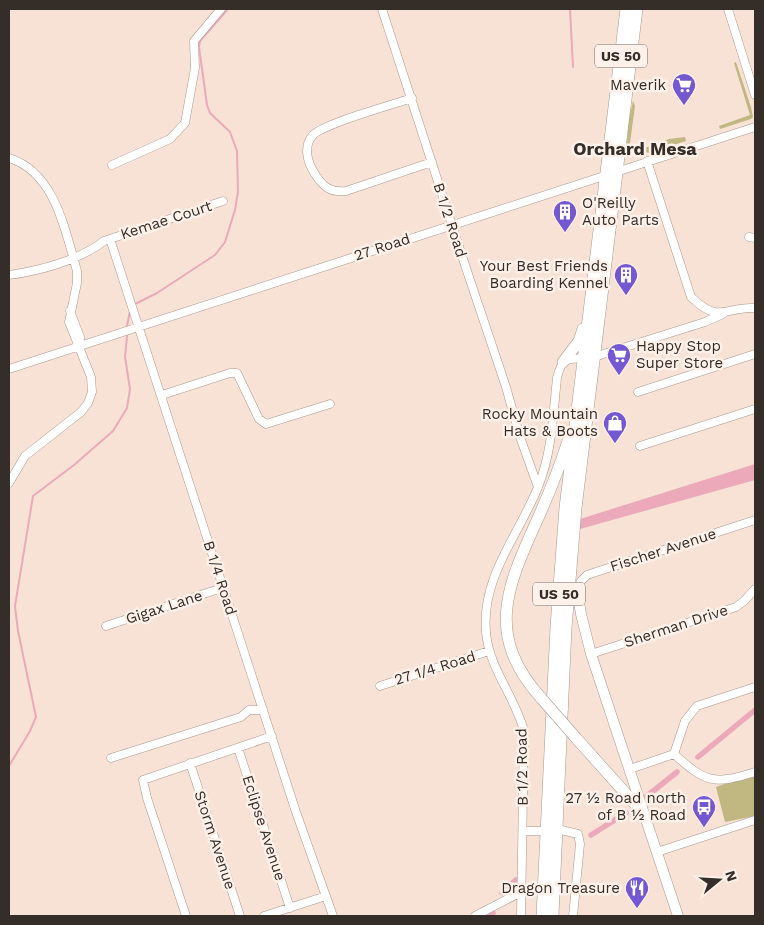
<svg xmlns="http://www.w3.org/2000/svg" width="764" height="925" font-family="'Work Sans',sans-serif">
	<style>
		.green { fill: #c0b880 }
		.water { fill: #eba9b9 }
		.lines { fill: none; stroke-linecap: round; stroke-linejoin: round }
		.stream { stroke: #eba9b9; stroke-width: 2 }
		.canal { stroke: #eba9b9; stroke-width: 5.5 }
		.minor-casing { stroke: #ac988d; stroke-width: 9 }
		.major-casing { stroke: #ac988d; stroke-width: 11 }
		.highway-casing { stroke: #ac988d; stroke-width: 12 }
		.minor { stroke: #fff; stroke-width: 8 }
		.major { stroke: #fff; stroke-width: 10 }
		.highway { stroke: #fff; stroke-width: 11 }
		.highway-bridge-casing { stroke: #ac988d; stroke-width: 12; stroke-linecap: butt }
		.highway-bridge { stroke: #fff; stroke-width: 11 }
		.labels { text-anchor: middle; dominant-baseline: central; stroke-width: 5; stroke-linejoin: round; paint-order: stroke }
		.shield { fill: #fef1e9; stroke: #716862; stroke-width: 1 }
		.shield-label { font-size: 14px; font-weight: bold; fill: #352d28 }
		.poi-label { font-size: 15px; fill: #352d28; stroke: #fef1e9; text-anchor: end }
		.street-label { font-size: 15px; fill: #352d28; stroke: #fef1e9 }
		.quarter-label { font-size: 18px; font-weight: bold; fill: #352d28; stroke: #fef1e9 }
	</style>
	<rect width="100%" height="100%" fill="#f7e2d5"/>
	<!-- green -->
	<path class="green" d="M736,62L751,107L753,117L751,119L720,129L719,126L750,115L734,63Z
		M633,101L635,106L629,150L626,156L629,119Z
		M685,137L686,141L648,153L642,149L669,139Z
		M755,773V816L725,822L716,787Z"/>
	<!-- water -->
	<path class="water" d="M755,464V480L580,529V519Z"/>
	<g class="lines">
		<!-- stream -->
		<path class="stream" d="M570,9L573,67
			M135,304L157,293L215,255L225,242L235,210L238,192L237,151L230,132L210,113L207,105L199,47L200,41L228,9
			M127,326L130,311
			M9,766L30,731L36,717L18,631L15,606L33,496L74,465L113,431L127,408L130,389L125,357L127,336"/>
		<!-- canal -->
		<path class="canal" d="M698,757L755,710
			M647,796L677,772
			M591,835L626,813
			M502,893L516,880
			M490,916L493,913"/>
		<!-- minor casing -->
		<g class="minor-casing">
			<path id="minor" d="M382,9L465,265L506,387L520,437L538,487
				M728,9L755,95
				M412,98C392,105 325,123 313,135C303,146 307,162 315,174C323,187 331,193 346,191L432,162
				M9,158C55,172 65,230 77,271V283L69,322L91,377L92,392L88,403L81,412L25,456L9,483
				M647,161L691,297C720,325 725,306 755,308
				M112,165L170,139L185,123L195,68L194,41L221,9
				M749,237L755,238
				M110,239L296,812L333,916
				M9,275C39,271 80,260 104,241L223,201
				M70,311L80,337V346
				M594,357L705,322L723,314
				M9,369L755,127
				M638,392L755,354
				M162,395L230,373H237L259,419L266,424L330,404
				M640,446L755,409
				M577,590L581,581L587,575L755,520
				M106,626L222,588
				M591,654L736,607L744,601L755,589
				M380,686L489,651
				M238,748L290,908
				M674,754C706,783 714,785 755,772
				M111,758L241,717L249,710H263
				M190,763L240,916
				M630,769L674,754L685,721L697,706L755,687
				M557,829L578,834L580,844L573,916
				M523,831H546
				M657,852L755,820
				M186,916L147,798L143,780L272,736
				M264,916L326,896
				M475,916L523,891
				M521,916L524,731C515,696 489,669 486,632C481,577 519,535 538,487C552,453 553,415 557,378C561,361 565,357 584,359"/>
		</g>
		<!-- major casing -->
		<g class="major-casing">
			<path id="major" d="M577,590L581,614L591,654L678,916"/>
		</g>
		<!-- highway casing -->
		<g class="highway-casing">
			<path id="highway" d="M563,362L579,341L583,329
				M542,699C483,634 508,585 539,516C550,491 560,466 568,441
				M576,738L645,815
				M542,916L556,627L565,508L626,9
				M553,916L566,628L576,508L637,9"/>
		</g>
		<!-- minor -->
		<use href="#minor" class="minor"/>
		<!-- major -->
		<use href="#major" class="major"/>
		<!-- highway -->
		<use href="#highway" class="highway"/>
		<!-- highway-bridge casing -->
		<g class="highway-bridge-casing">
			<path id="highway-bridge" d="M542,699L576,738"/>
		</g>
		<!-- highway-bridge -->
		<use href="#highway-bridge" class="highway-bridge"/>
	</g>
	<!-- icons -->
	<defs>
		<g id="supermarket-pin" transform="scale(1.25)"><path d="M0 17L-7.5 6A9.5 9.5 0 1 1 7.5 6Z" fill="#7358d2" stroke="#fef1e9"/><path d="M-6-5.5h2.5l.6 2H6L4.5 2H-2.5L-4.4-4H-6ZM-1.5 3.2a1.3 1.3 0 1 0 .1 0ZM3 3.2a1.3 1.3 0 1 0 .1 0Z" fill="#fff"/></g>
		<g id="building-pin" transform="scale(1.25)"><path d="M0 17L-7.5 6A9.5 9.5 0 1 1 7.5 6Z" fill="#7358d2" stroke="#fef1e9"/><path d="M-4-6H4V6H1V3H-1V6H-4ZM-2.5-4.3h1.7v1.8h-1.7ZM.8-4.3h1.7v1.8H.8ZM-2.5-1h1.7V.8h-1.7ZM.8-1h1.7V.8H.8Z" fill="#fff"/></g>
		<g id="shop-pin" transform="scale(1.25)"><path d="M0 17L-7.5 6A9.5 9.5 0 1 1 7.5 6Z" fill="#7358d2" stroke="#fef1e9"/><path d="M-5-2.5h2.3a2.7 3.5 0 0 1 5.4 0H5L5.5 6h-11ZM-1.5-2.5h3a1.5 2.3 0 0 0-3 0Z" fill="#fff"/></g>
		<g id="bus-pin" transform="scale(1.25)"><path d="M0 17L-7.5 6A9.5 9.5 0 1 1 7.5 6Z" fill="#7358d2" stroke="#fef1e9"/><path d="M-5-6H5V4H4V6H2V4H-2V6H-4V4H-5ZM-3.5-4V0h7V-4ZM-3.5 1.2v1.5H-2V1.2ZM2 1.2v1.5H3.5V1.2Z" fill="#fff"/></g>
		<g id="restaurant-pin" transform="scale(1.25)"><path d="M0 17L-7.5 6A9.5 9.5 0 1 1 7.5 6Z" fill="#7358d2" stroke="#fef1e9"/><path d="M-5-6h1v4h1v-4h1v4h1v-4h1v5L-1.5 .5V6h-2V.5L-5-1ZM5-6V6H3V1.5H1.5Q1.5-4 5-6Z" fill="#fff"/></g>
	</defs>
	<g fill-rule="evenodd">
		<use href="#supermarket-pin" x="684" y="85"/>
		<use href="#building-pin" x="565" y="212"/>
		<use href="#building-pin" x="626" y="275"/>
		<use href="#supermarket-pin" x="619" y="355"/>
		<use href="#shop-pin" x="615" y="423"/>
		<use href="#bus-pin" x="704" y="807"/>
		<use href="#restaurant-pin" x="637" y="888"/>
	</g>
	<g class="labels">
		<!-- shield labels -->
		<g class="shield">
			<rect x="595" y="44.5" width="52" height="23" rx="4"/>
			<rect x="533" y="582.5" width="52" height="23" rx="4"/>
		</g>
		<g class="shield-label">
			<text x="621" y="56">US 50</text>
			<text x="559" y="594">US 50</text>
		</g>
		<!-- poi labels -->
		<g class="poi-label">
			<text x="666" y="85">Maverik</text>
			<text x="582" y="203" text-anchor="start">O'Reilly<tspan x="582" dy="17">Auto Parts</tspan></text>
			<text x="608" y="266">Your Best Friends<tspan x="608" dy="17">Boarding Kennel</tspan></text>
			<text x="636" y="346" text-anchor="start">Happy Stop<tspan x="636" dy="17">Super Store</tspan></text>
			<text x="598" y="414">Rocky Mountain<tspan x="598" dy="17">Hats &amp; Boots</tspan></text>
			<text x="686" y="798">27 ½ Road north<tspan x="686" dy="17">of B ½ Road</tspan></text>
			<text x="620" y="888">Dragon Treasure</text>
		</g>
		<!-- street labels -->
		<g class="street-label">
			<text transform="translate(166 220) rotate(-18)">Kemae Court</text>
			<text transform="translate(450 220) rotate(72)">B 1/2 Road</text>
			<text transform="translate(382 247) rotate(-18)">27 Road</text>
			<text transform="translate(663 550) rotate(-18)">Fischer Avenue</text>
			<text transform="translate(220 578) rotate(72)">B 1/4 Road</text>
			<text transform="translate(164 607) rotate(-18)">Gigax Lane</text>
			<text transform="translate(676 626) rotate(-18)">Sherman Drive</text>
			<text transform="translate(435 668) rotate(-17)">27 1/4 Road</text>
			<text transform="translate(522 767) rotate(-91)">B 1/2 Road</text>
			<text transform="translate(264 828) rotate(72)">Eclipse Avenue</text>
			<text transform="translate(215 840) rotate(72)">Storm Avenue</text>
		</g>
		<!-- quarter labels -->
		<g class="quarter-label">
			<text x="635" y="148">Orchard Mesa</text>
		</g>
	</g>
	<!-- border -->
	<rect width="764" height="925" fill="none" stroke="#352d28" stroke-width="20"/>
	<!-- north arrow -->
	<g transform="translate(719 880) rotate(72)" stroke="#fef1e9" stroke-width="4" paint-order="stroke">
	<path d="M0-4L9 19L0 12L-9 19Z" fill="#352d28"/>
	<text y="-8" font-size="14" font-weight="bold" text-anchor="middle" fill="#352d28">N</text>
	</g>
</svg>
